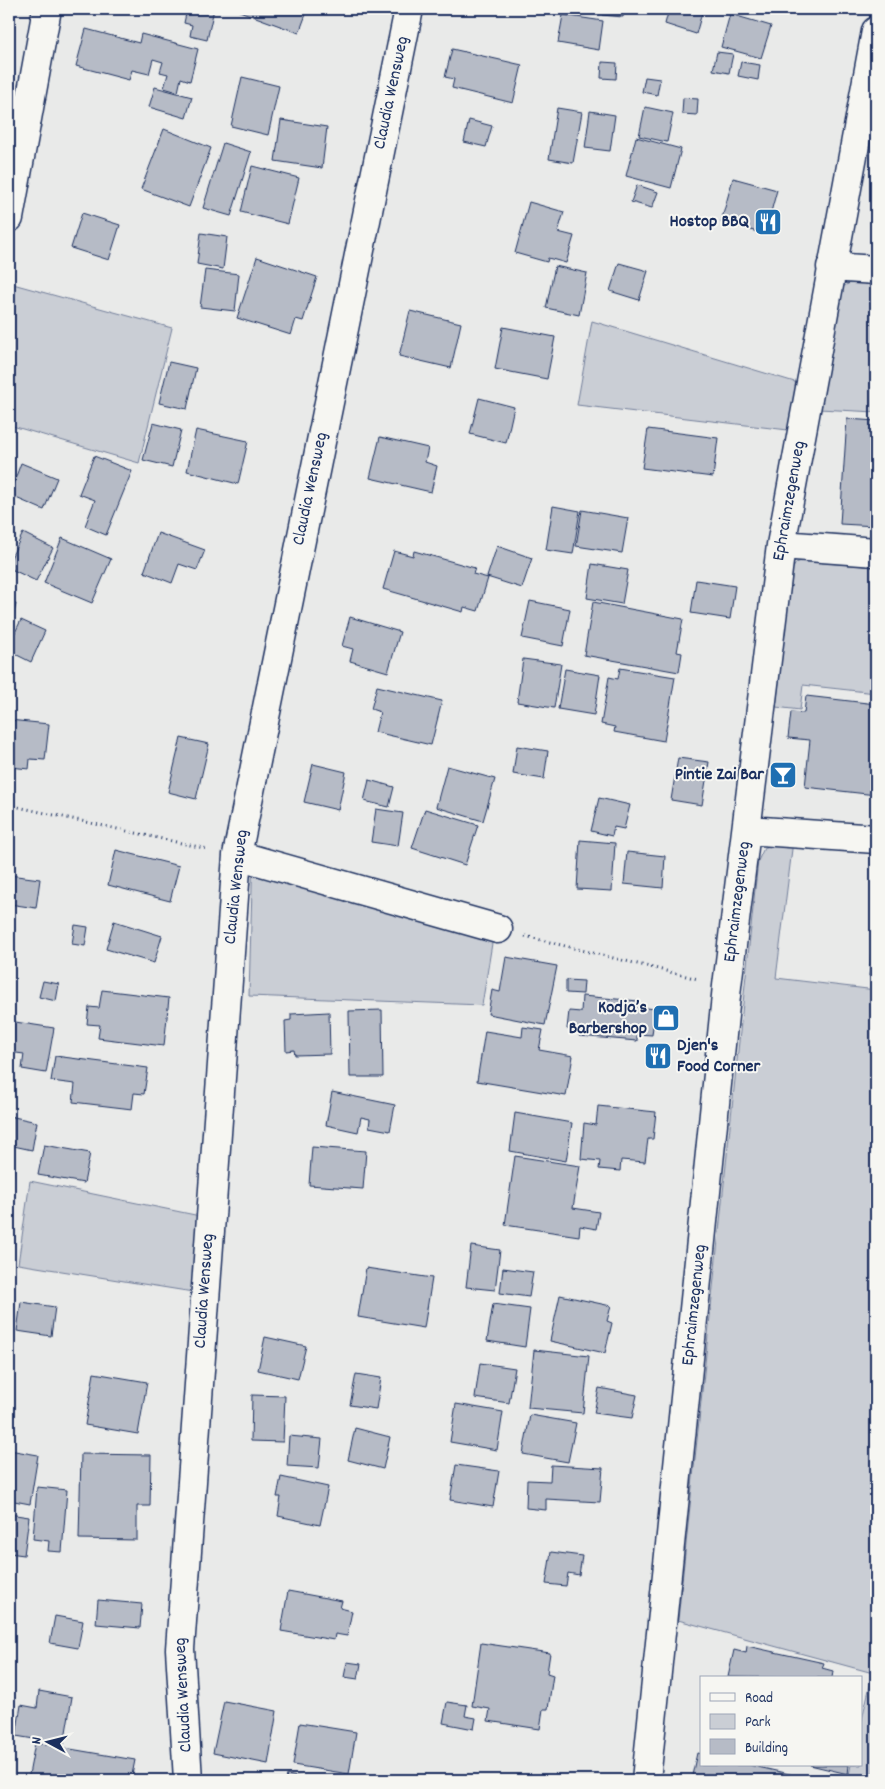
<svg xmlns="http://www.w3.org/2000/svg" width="885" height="1789" font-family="Dekko,sans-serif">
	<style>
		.green { fill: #caced5; stroke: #727e9a }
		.building { fill: #b6bbc6; stroke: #1b2f5e }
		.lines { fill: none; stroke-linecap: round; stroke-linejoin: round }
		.minor-casing { stroke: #1b2f5e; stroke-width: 31 }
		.path { stroke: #1b2f5e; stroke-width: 3; stroke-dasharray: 1 4; stroke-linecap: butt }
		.minor { stroke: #f6f6f2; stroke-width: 28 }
		.labels { text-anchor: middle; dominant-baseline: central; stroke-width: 4; stroke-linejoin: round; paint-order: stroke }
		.street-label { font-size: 18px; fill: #1b2f5e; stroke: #f6f6f2 }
		.poi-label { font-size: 18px; font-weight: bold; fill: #1b2f5e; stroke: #f6f6f2; text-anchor: end }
	</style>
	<rect width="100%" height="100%" fill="#e9eae9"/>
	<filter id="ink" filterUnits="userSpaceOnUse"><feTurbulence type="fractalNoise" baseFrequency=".02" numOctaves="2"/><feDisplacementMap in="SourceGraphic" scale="10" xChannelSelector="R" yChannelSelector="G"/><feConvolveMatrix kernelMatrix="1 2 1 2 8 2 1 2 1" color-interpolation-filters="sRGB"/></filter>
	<g filter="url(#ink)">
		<!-- green -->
		<path class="green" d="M858,282L876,283V412L819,409L842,287L850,283Z
			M13,284L172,328L139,463L9,425V306Z
			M592,321L798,383L788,430L577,405Z
			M801,561L876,567V693L803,685L800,710L776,707L792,570L796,563Z
			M793,841L776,978L876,990V1780H848L851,1765H861V1723L873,1673L678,1620L758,861L764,848L776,843Z
			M253,851L495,925L482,1005L249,996Z
			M30,1181L200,1216L193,1292L18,1264Z"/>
		<!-- building -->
		<path class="building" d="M187,9H214L207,40L190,36L192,25L184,23Z
			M234,9H308L299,33Z
			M603,9H624L623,17L602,15Z
			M669,9H703L696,34L665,24Z
			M730,14L771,26L761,58L721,47Z
			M563,15L603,21L599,50L558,43Z
			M86,29L139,43L141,34L198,49L190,81L181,78L178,92L164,88L168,74L160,72L163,62L153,59L149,74L132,70L129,80L76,66Z
			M452,49L522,65L513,103L452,88L454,79L445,77Z
			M717,52L733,54L729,73L713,70Z
			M602,62L617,63L616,79L601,78Z
			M741,62L760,65L758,80L738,76Z
			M242,77L279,86L268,135L231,126Z
			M645,77L660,79L657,95L642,92Z
			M155,87L192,97L186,118L149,107Z
			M683,98L698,99L697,115L682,114Z
			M645,107L673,113L667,142L639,136Z
			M557,108L582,112L573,163L549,159Z
			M590,111L615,115L610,151L585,148Z
			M281,120L327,127L322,168L275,161Z
			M469,120L492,126L486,147L464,142Z
			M164,129L211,148L189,207L141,189Z
			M636,137L681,149L671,188L626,176Z
			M223,143L251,152L231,216L203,208Z
			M252,166L299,178L288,224L241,212Z
			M733,178L777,190L765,234L721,222Z
			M637,185L658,192L652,208L631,202Z
			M529,202L564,212L558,232L574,236L566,263L548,258L547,262L515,253Z
			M82,213L120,225L109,260L71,248Z
			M201,233L227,237L223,269L197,264Z
			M257,257L317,277L303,321L296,319L291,335L237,318Z
			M619,263L648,271L639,300L610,291Z
			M555,266L587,273L579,315L546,308Z
			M205,270L239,274L235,311L200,307Z
			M410,311L461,323L451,368L399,356Z
			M503,327L555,337L547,379L495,369Z
			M169,362L196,368L187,409L159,403Z
			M479,398L514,407L506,443L470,434Z
			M847,419L876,421V526L840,524Z
			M153,423L181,430L172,467L143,460Z
			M648,429L718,438L713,477L642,468Z
			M196,430L248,441L238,484L187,471Z
			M380,437L428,448L425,462L437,466L431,492L370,478Z
			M94,456L132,471L106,535L85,526L95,500L79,494Z
			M21,463L57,478L44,510L9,495Z
			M553,506L580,511L573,554L546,550Z
			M582,510L628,518L622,553L576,546Z
			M9,530L15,534L9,546Z
			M23,533L53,548L36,581L9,568V562Z
			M158,533L205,550L197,570L179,564L172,583L144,572Z
			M62,538L111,559L92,603L44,583Z
			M497,546L532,558L522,588L487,577Z
			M394,551L413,556L414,551L475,568L473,574L488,578L478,611L464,607L463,612L383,589Z
			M592,564L628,570L622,604L587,598Z
			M696,580L735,586L730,619L691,613Z
			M530,601L570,609L563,646L522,638Z
			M9,602L16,604L11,627H9Z
			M593,602L683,619L677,652L682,653L679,672L584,655Z
			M350,617L400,632L388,672L350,661L353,649L342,646Z
			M21,620L45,631L31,662L9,651V645Z
			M523,659L561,664L554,708L517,702Z
			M620,668L675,677L664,741L614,732L615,727L601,724L609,677L618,679Z
			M565,669L600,675L594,715L558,709Z
			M377,686L442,701L431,745L375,732L380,712L371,709Z
			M806,696L876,704V795L805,787L810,740L788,738L791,712L804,713Z
			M9,720L49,724L45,760L30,759L29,769L10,767L12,757H9Z
			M181,738L209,744L196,799L168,792Z
			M517,746L548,751L544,779L513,774Z
			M678,758L709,762L702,805L671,800Z
			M313,764L346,772L338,810L304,802Z
			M447,766L495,779L483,821L436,807Z
			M369,780L394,787L389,807L364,801Z
			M599,798L630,805L624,829L614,827L612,836L591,831Z
			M376,809L403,813L398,846L371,842Z
			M425,809L478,825L465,865L412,848Z
			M580,840L615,843L612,891L577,889Z
			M116,850L179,866L170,901L108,885Z
			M627,852L665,856L663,888L624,884Z
			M9,875L40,879L36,908L9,904Z
			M114,921L162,936L154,963L106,949Z
			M75,925L88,927L85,946L72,944Z
			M874,931H876V976H869Z
			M506,957L557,966L545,1025L488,1014L492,990L500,992Z
			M566,980L584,981L583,994L566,993Z
			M43,981L59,984L56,1001L39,997Z
			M102,990L169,998L164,1046L98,1038L100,1025L87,1024L89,1007L99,1008Z
			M582,996L639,1001V1007L655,1009L652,1035L637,1034V1041L579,1036L580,1031L567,1029L569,1011L581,1012Z
			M382,1010L383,1077H350L349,1011Z
			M329,1012L330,1054L295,1055L294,1050L286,1051L285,1021L291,1020V1014Z
			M9,1021L54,1028L46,1073L22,1069L24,1054L9,1052Z
			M523,1027L543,1030L539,1050L573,1056L566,1096L477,1081L485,1031L522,1037Z
			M55,1056L148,1068L144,1094L134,1093L132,1109L73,1102L75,1084L51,1081Z
			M332,1092L395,1105L390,1131L369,1127L370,1119L361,1117L358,1132L326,1125Z
			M598,1106L656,1112L653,1139H648L645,1162L621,1160L620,1171L599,1169L600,1161L581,1159L584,1123L596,1125Z
			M515,1113L572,1123L566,1161L510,1151Z
			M9,1116L37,1122L32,1150L9,1145Z
			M44,1145L90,1153L84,1183L38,1175Z
			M312,1147L366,1151L363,1189L309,1185Z
			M515,1156L580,1166L573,1208L599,1212L596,1229L580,1226L579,1236L505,1225Z
			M9,1167L14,1168L10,1197H9Z
			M471,1246L500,1250L495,1290L466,1287Z
			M366,1268L432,1278L424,1328L358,1317Z
			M503,1268L533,1272L529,1297L500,1293Z
			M560,1295L611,1306L607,1321L612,1323L605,1353L550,1341Z
			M9,1298L12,1299L9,1325Z
			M21,1302L55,1307L51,1336L17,1331Z
			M493,1304L530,1309L525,1347L487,1341Z
			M265,1337L306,1346L298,1379L258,1370Z
			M534,1350L589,1356L583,1413L528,1408Z
			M480,1363L515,1368L509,1403L475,1398Z
			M94,1373L147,1382L138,1434L85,1425Z
			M356,1374L381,1378L376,1409L350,1405Z
			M599,1388L637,1395L632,1418L594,1413Z
			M252,1395L285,1396L283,1442L251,1441Z
			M456,1404L503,1412L497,1450L450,1442Z
			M530,1415L576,1423L568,1462L523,1454Z
			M355,1428L390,1437L383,1469L348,1460Z
			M289,1436L322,1439L319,1468L287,1466Z
			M9,1450L38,1455L30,1504L9,1500Z
			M81,1454L151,1455L150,1506H137V1540L79,1539Z
			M456,1465L499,1471L493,1507L450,1500Z
			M551,1465L603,1468L600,1502L546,1499V1510L526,1508L527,1480L550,1481Z
			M281,1477L328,1487L320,1525L278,1516L281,1497H277Z
			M37,1487L67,1490L62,1552L48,1551L49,1541L33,1539Z
			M9,1514L29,1517L24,1555L9,1553Z
			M551,1552L582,1556L579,1575L568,1573L566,1586L546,1584Z
			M288,1591L342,1601L340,1608L352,1611L347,1636L335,1634L334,1640L281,1631Z
			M98,1600L142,1604L140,1628L96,1624Z
			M55,1616L83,1621L78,1648L50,1643Z
			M481,1643L550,1653L547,1673L553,1675L548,1709H543L540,1729L488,1721L490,1709L472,1706Z
			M747,1646L824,1663L822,1668L833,1671L832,1678L728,1677L734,1650L746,1653Z
			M347,1662L361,1664L358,1679L344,1677Z
			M39,1691L72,1697L64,1744L16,1736L21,1705L37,1708Z
			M224,1701L277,1711L268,1764L213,1753Z
			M447,1702L467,1705L465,1716L476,1718L474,1729L443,1723Z
			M300,1723L356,1732L349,1774L293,1765Z
			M35,1743L135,1760L131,1780H28Z
			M697,1753L701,1754V1765H749L816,1780H691Z
			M810,1765H849L848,1774Z
			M287,1775L316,1780H286Z"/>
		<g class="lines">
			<!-- minor casing -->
			<g class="minor-casing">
				<path id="minor" d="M9,218L47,9
					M831,267L876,270
					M781,545L876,552
					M747,830L876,839
					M237,855L498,929
					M188,1780L180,1649L237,855L409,9
					M646,1780L727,986L781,545L876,31"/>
			</g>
			<!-- path -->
			<path class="path" d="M9,805L208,849
				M525,936L698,979"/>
			<!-- minor -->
			<use href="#minor" class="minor"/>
		</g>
	</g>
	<!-- icons -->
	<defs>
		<g id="restaurant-square" transform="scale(1.4375)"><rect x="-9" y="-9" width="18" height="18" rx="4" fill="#1f6fb2" stroke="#f6f6f2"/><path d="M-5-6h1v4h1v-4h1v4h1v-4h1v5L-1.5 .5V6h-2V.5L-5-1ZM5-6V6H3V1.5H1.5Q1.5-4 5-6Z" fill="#fff"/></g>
		<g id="bar-square" transform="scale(1.4375)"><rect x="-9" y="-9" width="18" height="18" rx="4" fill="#1f6fb2" stroke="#f6f6f2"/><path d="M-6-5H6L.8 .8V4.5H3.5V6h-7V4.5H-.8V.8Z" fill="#fff"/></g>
		<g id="shop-square" transform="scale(1.4375)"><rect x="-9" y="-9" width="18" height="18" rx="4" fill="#1f6fb2" stroke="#f6f6f2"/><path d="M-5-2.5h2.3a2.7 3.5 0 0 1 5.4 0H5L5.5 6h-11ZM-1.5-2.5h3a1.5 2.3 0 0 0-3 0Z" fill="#fff"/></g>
	</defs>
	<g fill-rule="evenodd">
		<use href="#restaurant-square" x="768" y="222"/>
		<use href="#bar-square" x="783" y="775"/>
		<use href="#shop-square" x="666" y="1018"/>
		<use href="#restaurant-square" x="658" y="1056"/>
	</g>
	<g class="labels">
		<!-- street labels -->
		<g class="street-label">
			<text transform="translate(392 93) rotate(-78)">Claudia Wensweg</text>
			<text transform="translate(311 489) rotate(-78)">Claudia Wensweg</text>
			<text transform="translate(790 501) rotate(-80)">Ephraimzegenweg</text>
			<text transform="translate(237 887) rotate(-84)">Claudia Wensweg</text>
			<text transform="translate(738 902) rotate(-83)">Ephraimzegenweg</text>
			<text transform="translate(205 1291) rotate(-86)">Claudia Wensweg</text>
			<text transform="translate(695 1305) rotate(-84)">Ephraimzegenweg</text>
			<text transform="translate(184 1695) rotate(-93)">Claudia Wensweg</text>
		</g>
		<!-- poi labels -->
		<g class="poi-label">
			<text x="749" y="222">Hostop BBQ</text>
			<text x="764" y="775">Pintie Zai Bar</text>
			<text x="647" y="1008">Kodja’s<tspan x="647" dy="21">Barbershop</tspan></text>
			<text x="677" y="1046" text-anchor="start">Djen's<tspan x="677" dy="21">Food Corner</tspan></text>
		</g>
	</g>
	<!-- margin -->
	<rect width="885" height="1789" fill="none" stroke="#f6f6f2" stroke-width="30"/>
	<rect x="15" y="15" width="855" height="1759" fill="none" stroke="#1b2f5e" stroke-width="2" filter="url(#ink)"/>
	<!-- legend -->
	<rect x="700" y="1676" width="162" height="90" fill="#f6f6f2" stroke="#9ea6b7"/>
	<rect x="710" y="1693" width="25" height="8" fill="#f6f6f2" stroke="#9ea6b7"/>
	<text x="745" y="1702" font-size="15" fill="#1b2f5e">Road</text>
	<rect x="710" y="1714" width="25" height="15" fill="#caced5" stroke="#9ea6b7"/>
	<text x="745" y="1726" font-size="15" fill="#1b2f5e">Park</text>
	<rect x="710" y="1739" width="25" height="15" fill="#b6bbc6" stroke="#9ea6b7"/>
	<text x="745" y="1752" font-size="15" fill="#1b2f5e">Building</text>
	<!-- north arrow -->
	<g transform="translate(48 1742) rotate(277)" stroke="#f6f6f2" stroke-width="4" paint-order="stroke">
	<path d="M0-4L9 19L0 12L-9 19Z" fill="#1b2f5e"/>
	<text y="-8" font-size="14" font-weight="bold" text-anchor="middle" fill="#1b2f5e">N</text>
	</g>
</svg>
